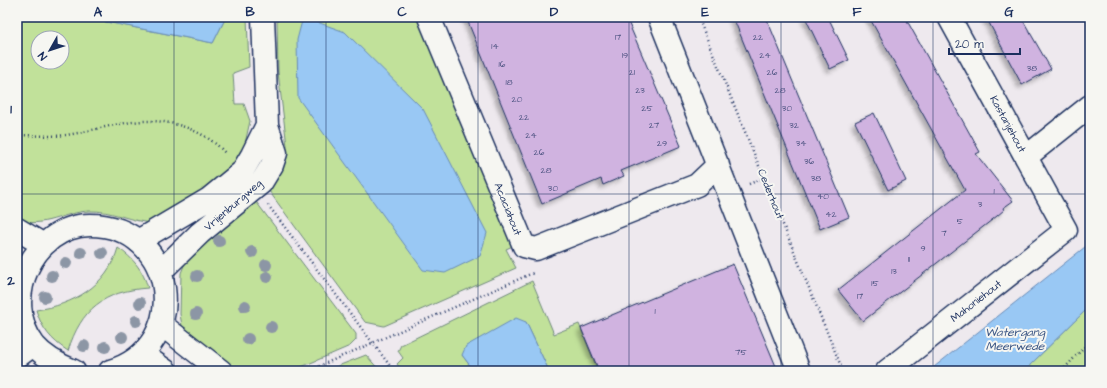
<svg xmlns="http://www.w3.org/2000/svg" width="1107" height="388" font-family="'Architects Daughter',sans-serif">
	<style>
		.green { fill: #c1e19a; stroke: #6e887c; fill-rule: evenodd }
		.water { fill: #99c8f4; stroke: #678bb8 }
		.building { fill: #d0b3e0; stroke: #1b2f5e; filter: url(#shadow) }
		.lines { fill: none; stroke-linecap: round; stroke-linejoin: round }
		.minor-casing { stroke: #1b2f5e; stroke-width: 25 }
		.major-casing { stroke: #1b2f5e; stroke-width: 25 }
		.path { stroke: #1b2f5e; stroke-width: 2.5; stroke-dasharray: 1 3; stroke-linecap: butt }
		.minor { stroke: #f6f6f2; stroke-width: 22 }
		.major { stroke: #f6f6f2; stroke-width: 22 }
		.tree { fill: #8c96a5 }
		.grid { fill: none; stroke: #1b2f5e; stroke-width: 1; stroke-opacity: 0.55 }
		.labels { text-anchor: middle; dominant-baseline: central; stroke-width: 4; stroke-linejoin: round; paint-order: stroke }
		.number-label { font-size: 9px; fill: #48507e }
		.street-label { font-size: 11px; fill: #1b2f5e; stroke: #f6f6f2 }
		.water-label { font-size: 12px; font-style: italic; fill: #3a5584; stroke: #f6f6f2 }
		.neatline { fill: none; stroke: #1b2f5e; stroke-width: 1.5 }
		.grid-label { font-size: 13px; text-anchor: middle; font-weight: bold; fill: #1b2f5e }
	</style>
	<defs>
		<filter id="shadow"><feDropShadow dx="-3.5" dy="3.5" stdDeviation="2" flood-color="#0004"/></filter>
	</defs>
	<rect width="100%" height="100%" fill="#eee9ee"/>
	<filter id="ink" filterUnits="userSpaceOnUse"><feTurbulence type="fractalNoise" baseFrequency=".025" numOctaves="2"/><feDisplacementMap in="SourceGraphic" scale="8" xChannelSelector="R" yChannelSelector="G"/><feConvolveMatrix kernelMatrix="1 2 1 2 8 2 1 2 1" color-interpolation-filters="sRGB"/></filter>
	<g filter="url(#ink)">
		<!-- green -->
		<path class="green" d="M17,17H81L213,43L224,21L223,17H247L249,67L233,73L235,104H244L250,121L244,148L231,172L153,223C131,222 112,210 89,211C64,212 43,229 17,220ZM38,38H62V62H38Z
			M277,17H419L515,245L506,249L516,268L384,326L365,322L266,187L278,173L287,146L278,72Z
			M254,199L356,334V340L350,346L292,371H231L187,335L182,326L180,314L181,273L187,258Z
			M118,248C133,258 143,270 148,288C104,291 81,309 68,351C51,340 42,329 36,310C73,305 107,286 118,248Z
			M532,281L554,334L579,324L598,371H549L526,322L462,355L474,371H402L397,364L403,358L398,351L401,345Z
			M1090,306V371H1027L1030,365Z
			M366,355L380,371H325Z"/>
		<!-- water -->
		<path class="water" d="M81,17H223L224,21L213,43Z
			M303,17L345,32L423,109L487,233L480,256L445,273L423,270L298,98L297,40Z
			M1090,243V306L1030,365L1027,371H929Z
			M516,318L526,322L549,371H474L462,355L466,346Z"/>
		<!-- building -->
		<path class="building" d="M466,17H626L681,146L621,171L624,176L603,185L601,179L542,204Z
			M733,17H766L849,217L820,229Z
			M805,17H828L849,60L830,69Z
			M869,17H905L980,152L976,154L1013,201L1003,208L1004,210L997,216L863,321L838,290L965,190Z
			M986,17H1021L1051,69L1022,85Z
			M874,113L906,181L888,190L855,122Z
			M733,264L778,371H599L581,328Z"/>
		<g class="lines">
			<!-- minor casing -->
			<g class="minor-casing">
				<path id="minor" d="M429,17L524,246L536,249L697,185L718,165
					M659,17L799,371
					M1026,157L1090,106
					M138,241L209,199L242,172L252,155L267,125
					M161,271L200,233L261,183L272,165L276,153L267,125L263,17
					M17,357L33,345
					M887,371L1066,230L949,17"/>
			</g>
			<!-- major casing -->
			<g class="major-casing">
				<path id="major" d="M17,229L42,244
					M162,325L221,371
					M142,354L166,371
					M74,371C59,365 45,358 34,345C0,300 32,226 90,225C178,225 193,347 110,371"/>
			</g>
			<!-- path -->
			<path class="path" d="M698,17L843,371
				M17,135C33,135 50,137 66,135C94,131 124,120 153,121C180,122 209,134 226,154
				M749,184L764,178
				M268,205L394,371
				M308,371L533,273
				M1062,371L1090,341"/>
			<!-- minor -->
			<use href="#minor" class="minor"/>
			<!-- major -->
			<use href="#major" class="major"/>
		</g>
		<!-- trees -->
		<g class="tree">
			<circle cx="219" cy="241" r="6"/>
			<circle cx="252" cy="252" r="6"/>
			<circle cx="81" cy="253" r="6"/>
			<circle cx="102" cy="253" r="6"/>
			<circle cx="66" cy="263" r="6"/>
			<circle cx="266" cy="265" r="6"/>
			<circle cx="52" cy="276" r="6"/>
			<circle cx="197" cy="276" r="6"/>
			<circle cx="267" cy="277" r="6"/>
			<circle cx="45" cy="297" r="6"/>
			<circle cx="140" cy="303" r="6"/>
			<circle cx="245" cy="306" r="6"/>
			<circle cx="196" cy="314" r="6"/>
			<circle cx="136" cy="321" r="6"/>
			<circle cx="271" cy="327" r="6"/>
			<circle cx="122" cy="337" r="6"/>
			<circle cx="248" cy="339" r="6"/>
			<circle cx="84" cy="346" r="6"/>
			<circle cx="105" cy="347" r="6"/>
		</g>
	</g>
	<!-- grid -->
	<path class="grid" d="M174,17V371M326,17V371M478,17V371M629,17V371M781,17V371M933,17V371M17,194H1090"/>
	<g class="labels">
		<!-- number labels -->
		<g class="number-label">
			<text x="618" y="37">17</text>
			<text x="758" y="37">22</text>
			<text x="495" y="46">14</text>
			<text x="625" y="55">19</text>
			<text x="765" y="55">24</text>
			<text x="502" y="64">16</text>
			<text x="1032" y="68">38</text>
			<text x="632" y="72">21</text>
			<text x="772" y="72">26</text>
			<text x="509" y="82">18</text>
			<text x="640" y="90">23</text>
			<text x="780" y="90">28</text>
			<text x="517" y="99">20</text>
			<text x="647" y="108">25</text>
			<text x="787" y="108">30</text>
			<text x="524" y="117">22</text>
			<text x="654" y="125">27</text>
			<text x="794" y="125">32</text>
			<text x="531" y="135">24</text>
			<text x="662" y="143">29</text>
			<text x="801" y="143">34</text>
			<text x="539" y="152">26</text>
			<text x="809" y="161">36</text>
			<text x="546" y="170">28</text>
			<text x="816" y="178">38</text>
			<text x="553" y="188">30</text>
			<text x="994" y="191">1</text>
			<text x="823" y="196">40</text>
			<text x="980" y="204">3</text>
			<text x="831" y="214">42</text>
			<text x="960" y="221">5</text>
			<text x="944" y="233">7</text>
			<text x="923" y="248">9</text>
			<text x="909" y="259">11</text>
			<text x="894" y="271">13</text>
			<text x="875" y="283">15</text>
			<text x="860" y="296">17</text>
			<text x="655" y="311">1</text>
			<text x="741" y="352">75</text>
		</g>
		<!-- street labels -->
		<g class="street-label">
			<text transform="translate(1008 124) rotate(61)">Kastanjehout</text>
			<text transform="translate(771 194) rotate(68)">Cederhout</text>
			<text transform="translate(233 205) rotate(-41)">Vrijenburgweg</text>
			<text transform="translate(508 209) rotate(68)">Acaciahout</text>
			<text transform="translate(976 301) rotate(-38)">Mahoniehout</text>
		</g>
		<!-- water labels -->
		<g class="water-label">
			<text x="1015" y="332">Watergang<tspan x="1015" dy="14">Meerwede</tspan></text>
		</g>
	</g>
	<!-- margin -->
	<rect width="1107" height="388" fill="none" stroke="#f6f6f2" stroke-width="44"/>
	<!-- north arrow -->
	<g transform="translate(50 50) rotate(231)"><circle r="19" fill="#f6f6f2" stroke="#9ea6b7"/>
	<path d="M0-3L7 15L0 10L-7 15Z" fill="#1b2f5e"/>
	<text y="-6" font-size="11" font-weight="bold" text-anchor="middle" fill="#1b2f5e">N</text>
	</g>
	<!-- scale -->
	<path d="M949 48v6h71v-6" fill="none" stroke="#1b2f5e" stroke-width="2"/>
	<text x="955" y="48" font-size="12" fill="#1b2f5e" stroke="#f6f6f2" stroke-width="3" paint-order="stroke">20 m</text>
	<rect x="22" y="22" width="1063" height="344" class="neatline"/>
	<g class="grid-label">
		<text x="98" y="16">A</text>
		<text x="250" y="16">B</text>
		<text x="402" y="16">C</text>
		<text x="554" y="16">D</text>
		<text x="705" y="16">E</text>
		<text x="857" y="16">F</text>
		<text x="1009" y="16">G</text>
		<text x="11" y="113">1</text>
		<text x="11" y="285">2</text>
	</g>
</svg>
